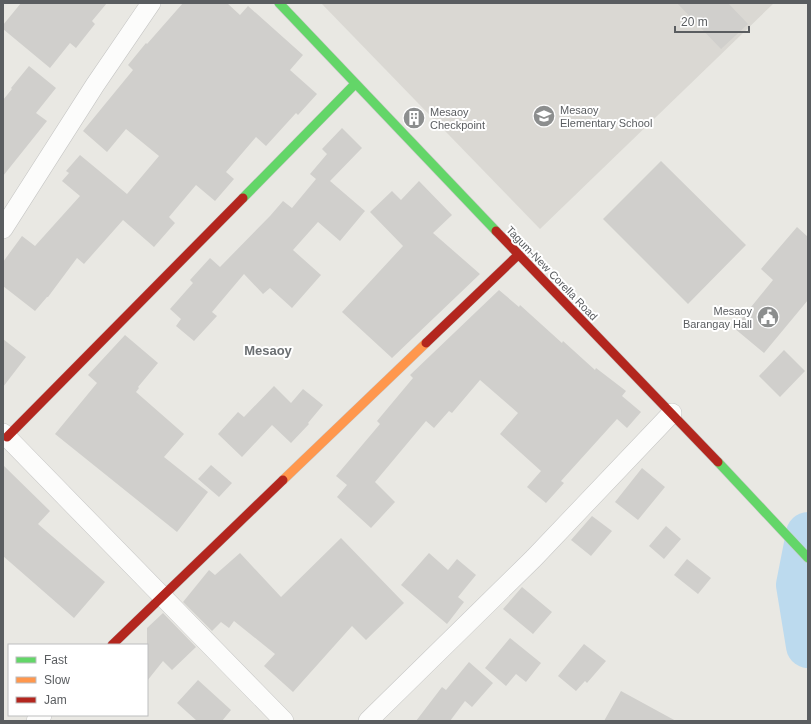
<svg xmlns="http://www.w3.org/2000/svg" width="811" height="724" font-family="Helvetica,sans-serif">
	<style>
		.education { fill: #dad8d3 }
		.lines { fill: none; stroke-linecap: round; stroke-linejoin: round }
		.river { stroke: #bcdaee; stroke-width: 44 }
		.building { fill: #d0cfcc }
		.street-casing { stroke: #c6c6c5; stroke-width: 20 }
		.fast-casing { stroke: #c5c5c5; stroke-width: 10 }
		.slow-casing { stroke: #c5c5c5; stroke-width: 10 }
		.jam-casing { stroke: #c5c5c5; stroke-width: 10 }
		.street { stroke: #fcfcfb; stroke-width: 19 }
		.fast { stroke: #63d668; stroke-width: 9 }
		.slow { stroke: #ff974d; stroke-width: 9 }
		.jam { stroke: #b3261e; stroke-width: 9 }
		.labels { text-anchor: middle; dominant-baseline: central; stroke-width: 4; stroke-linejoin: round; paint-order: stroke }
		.poi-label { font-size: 11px; fill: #5a5d60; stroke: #fff; text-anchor: start }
		.street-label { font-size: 11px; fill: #5a5d60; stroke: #fff }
		.quarter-label { font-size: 13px; font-weight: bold; fill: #6b6f72; stroke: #fff }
	</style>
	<rect width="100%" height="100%" fill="#e9e8e3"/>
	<!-- education -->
	<path class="education" d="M321,3H774L540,229Z"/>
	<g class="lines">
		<!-- river -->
		<path class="river" d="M808,534L798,585L808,646"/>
	</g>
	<!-- building -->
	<path class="building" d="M21,3H107L92,21L95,24L76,48L70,43L50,68L3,29V25Z
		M183,3H227L240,15L248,6L303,55L290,70L317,94L298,115L296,113L266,146L256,137L226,172L234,179L215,201L196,185L169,217L175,223L154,247L123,220L84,264L77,258L48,297H47L35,311L3,286V262L22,236L35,246L80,196L62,181L69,173L66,171L80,155L127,194L159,156L126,129L107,152L83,131L133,70L128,65L146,43L147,44Z
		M677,3H728L748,24L721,49Z
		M29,66L56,88L36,113L47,121L3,176V100L12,89L11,88Z
		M342,128L362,148L330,181L365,211L340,241L318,222L293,250L321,275L292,308L270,288L263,294L244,274L212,312L217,316L194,341L176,326L181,319L170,309L193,283L190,280L210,258L220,267L270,216L283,201L292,208L316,179L310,174L327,154L322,149Z
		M661,161L746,245L688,304L603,219Z
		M419,181L452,215L433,233L480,274L392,358L342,312L403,246L370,212L392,191L401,200Z
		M797,227L808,237V300L764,353L734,328L773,280L761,269Z
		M499,290L519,307L520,305L562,343L563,341L595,370L596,368L626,391L622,396L641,412L627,428L617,419L561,481L564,483L546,503L527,487L541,471L500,434L518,413L480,380L452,413L449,411L434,428L426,421L375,482L395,502L371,528L337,497L347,485L336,476L380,424L377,421L413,378L410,375Z
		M125,335L158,363L138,387L139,388L136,392L184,434L164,457L208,492L177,532L55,434L97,383L88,375Z
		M3,339L26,357L3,387Z
		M784,350L805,371L780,397L759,376Z
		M274,386L291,403L303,389L323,405L308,423L309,424L291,443L272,425L242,457L218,434L238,412L244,417Z
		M3,465L50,511L38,524L105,582L74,618L3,556Z
		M211,465L232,483L219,497L198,479Z
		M642,468L665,487L638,520L615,502Z
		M592,516L612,531L591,556L571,540Z
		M666,526L681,539L664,559L649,546Z
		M341,538L404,603L366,640L352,626L293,692L264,666L275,654L234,621L229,628L221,622L212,631L183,602L209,570L215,575L240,553L281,597Z
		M429,553L448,570L457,559L476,575L458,597L464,602L447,624L401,585Z
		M687,559L711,578L698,594L674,575Z
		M522,587L552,612L533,634L503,609Z
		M163,613L196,647L172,670L163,661L147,681V628Z
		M510,638L541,663L526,682L516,674L506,686L485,668Z
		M584,644L606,661L587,683L585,681L576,691L558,676Z
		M469,662L493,683L472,707L465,701L450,721H416L442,687L446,690Z
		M198,680L231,710L222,721H197L177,703Z
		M621,691L676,721H604Z"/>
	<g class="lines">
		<!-- street casing -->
		<g class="street-casing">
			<path id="street" d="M3,229L95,85L151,3
				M3,433L284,721
				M36,721L42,715
				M368,721L534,558L672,413"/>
		</g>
		<!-- fast casing -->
		<g class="fast-casing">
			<path id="fast" d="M279,3L496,231
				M243,198L355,84
				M718,462L808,558"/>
		</g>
		<!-- slow casing -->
		<g class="slow-casing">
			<path id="slow" d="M283,480L426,343"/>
		</g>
		<!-- jam casing -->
		<g class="jam-casing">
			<path id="jam" d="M496,231L718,462
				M426,343L518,255
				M7,437L243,198
				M112,645L283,480"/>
		</g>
		<!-- street -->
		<use href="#street" class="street"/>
		<!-- fast -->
		<use href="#fast" class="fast"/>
		<!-- slow -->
		<use href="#slow" class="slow"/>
		<!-- jam -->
		<use href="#jam" class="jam"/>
	</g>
	<!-- icons -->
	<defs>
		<g id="school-disc" transform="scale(1.15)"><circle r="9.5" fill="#8c8e8e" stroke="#fff"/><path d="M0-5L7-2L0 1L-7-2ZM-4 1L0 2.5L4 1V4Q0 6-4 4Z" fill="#fff"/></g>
		<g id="building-disc" transform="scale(1.15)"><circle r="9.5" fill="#8c8e8e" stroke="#fff"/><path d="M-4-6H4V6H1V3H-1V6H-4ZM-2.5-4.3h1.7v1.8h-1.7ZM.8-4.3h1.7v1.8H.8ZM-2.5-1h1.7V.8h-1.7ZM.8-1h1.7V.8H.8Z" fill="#fff"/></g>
		<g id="civic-disc" transform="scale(1.15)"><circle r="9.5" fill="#8c8e8e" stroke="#fff"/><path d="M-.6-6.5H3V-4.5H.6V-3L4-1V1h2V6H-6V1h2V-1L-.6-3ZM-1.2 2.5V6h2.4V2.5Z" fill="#fff"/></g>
	</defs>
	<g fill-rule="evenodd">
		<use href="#school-disc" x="544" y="116"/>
		<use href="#building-disc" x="414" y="118"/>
		<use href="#civic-disc" x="768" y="317"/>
	</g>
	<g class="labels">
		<!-- poi labels -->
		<g class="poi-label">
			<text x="560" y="110">Mesaoy<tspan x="560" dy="13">Elementary School</tspan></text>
			<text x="430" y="112">Mesaoy<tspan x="430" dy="13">Checkpoint</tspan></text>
			<text x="752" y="311" text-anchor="end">Mesaoy<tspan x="752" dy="13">Barangay Hall</tspan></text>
		</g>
		<!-- street labels -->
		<g class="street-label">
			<text transform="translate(552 273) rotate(46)">Tagum-New Corella Road</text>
		</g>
		<!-- quarter labels -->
		<g class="quarter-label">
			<text x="268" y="350">Mesaoy</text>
		</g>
	</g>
	<!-- border -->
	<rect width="811" height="724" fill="none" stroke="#5a5d60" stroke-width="8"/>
	<!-- legend -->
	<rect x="8" y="644" width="140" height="72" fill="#ffffff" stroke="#bdbebf"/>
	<rect x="16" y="657" width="20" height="6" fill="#63d668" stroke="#bdbebf"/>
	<text x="44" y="664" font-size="12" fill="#5a5d60">Fast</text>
	<rect x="16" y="677" width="20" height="6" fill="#ff974d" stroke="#bdbebf"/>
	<text x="44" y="684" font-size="12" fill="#5a5d60">Slow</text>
	<rect x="16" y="697" width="20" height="6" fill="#b3261e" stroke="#bdbebf"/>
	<text x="44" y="704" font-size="12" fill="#5a5d60">Jam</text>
	<!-- scale -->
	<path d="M675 26v6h74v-6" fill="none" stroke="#5a5d60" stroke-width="2"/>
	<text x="681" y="26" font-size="12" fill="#5a5d60" stroke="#ffffff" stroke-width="3" paint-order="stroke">20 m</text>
</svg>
